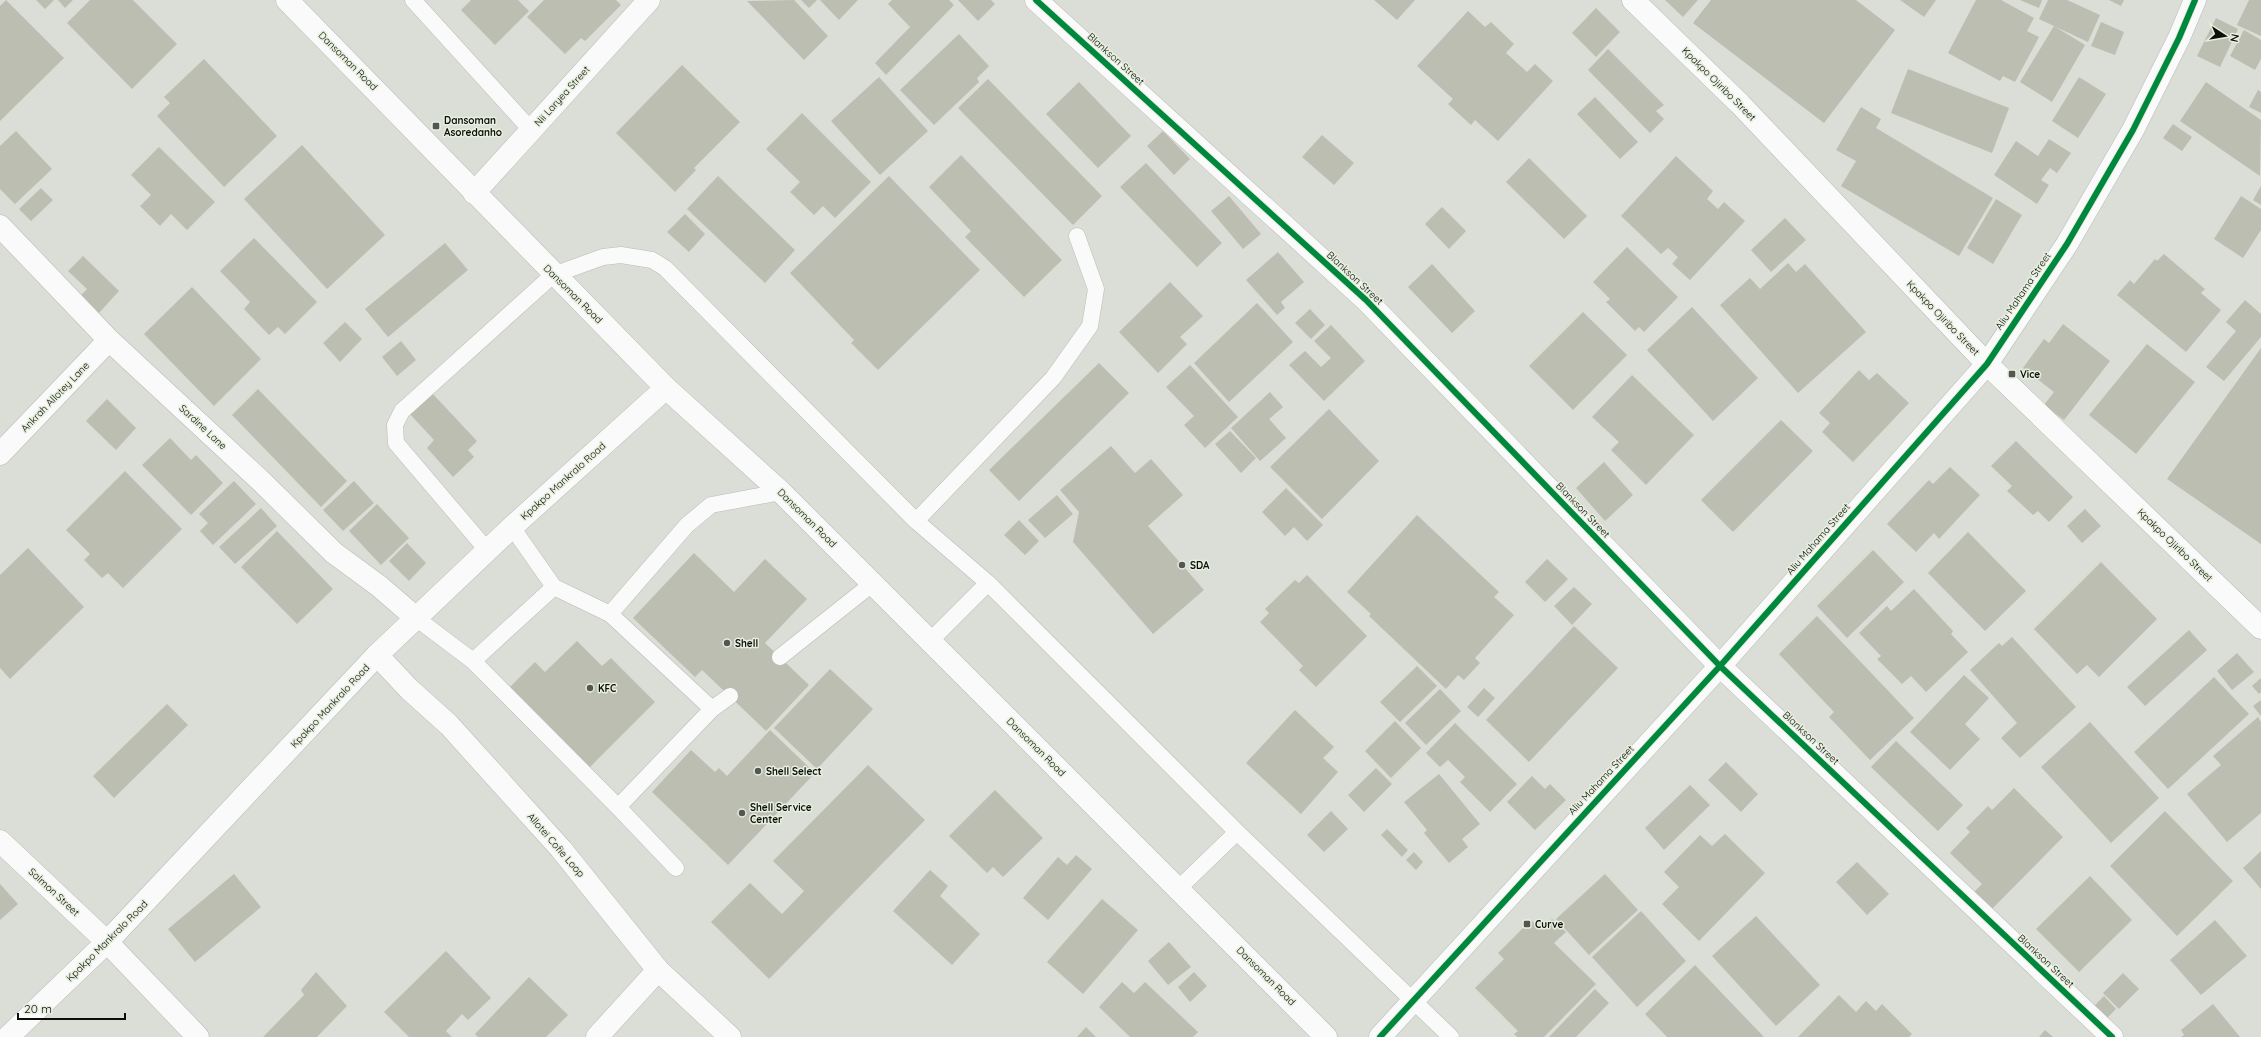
<svg xmlns="http://www.w3.org/2000/svg" width="2261" height="1037" font-family="Quicksand,sans-serif">
	<style>
		.building { fill: #bdbeb2 }
		.lines { fill: none; stroke-linecap: round; stroke-linejoin: round }
		.service-casing { stroke: #b9bcb6; stroke-width: 17 }
		.minor-casing { stroke: #b9bcb6; stroke-width: 23 }
		.tertiary-casing { stroke: #b9bcb6; stroke-width: 23 }
		.secondary-casing { stroke: #b9bcb6; stroke-width: 23 }
		.service { stroke: #f9faf9; stroke-width: 16 }
		.minor { stroke: #f9faf9; stroke-width: 22 }
		.tertiary { stroke: #f9faf9; stroke-width: 22 }
		.secondary { stroke: #f9faf9; stroke-width: 22 }
		.cycleway-casing { stroke: #e7efdf; stroke-width: 8 }
		.cycleway { stroke: #00873e; stroke-width: 6 }
		.poi-dot { fill: #545751; stroke: #e7efdf; stroke-width: 1.5 }
		.labels { text-anchor: middle; dominant-baseline: central; stroke-width: 3; stroke-linejoin: round; paint-order: stroke }
		.street-label { font-size: 10px; fill: #0c0e09; stroke: #e7efdf }
		.poi-label { font-size: 10px; font-weight: bold; fill: #0c0e09; stroke: #e7efdf; text-anchor: start }
	</style>
	<rect width="100%" height="100%" fill="#daded6"/>
	<!-- building -->
	<path class="building" d="M6,0L64,58L0,121V6Z
		M36,0H54L45,9Z
		M58,0H73L65,8Z
		M90,0H133L177,44L132,89L67,23Z
		M471,0H518L529,11L495,45L461,10Z
		M544,0H616L621,5L585,41L581,38L565,54L527,17Z
		M794,0L828,36L804,60L747,1Z
		M801,0H817L809,8Z
		M820,0H858L839,20Z
		M892,0H949L954,5L886,75L875,63L910,27L888,4Z
		M958,0H991L995,4L978,21Z
		M1374,0H1415L1397,20Z
		M1665,0H1698L1683,17Z
		M1711,0H1856L1895,30L1824,123L1693,23Z
		M1900,0H1936L1924,17Z
		M1976,0H2001L2034,18L2027,31L2039,37L2015,82L2003,76L2000,81L1948,53Z
		M2020,0H2042L2039,8Z
		M2048,0H2067L2100,15L2088,42L2039,19Z
		M2109,0H2124L2121,6Z
		M2249,0H2261V36L2237,25Z
		M1596,8L1620,32L1596,57L1572,33Z
		M1468,11L1485,27L1491,22L1514,44L1506,53L1527,72L1535,64L1553,81L1498,141L1475,120L1471,125L1448,104L1453,99L1417,66Z
		M2216,18L2238,29L2220,67L2197,56Z
		M2101,22L2124,32L2115,55L2091,46Z
		M2054,26L2085,45L2052,102L2020,82Z
		M2244,30L2261,40V59L2255,70L2230,56Z
		M959,34L989,66L977,78L979,82L934,125L900,90Z
		M1608,49L1664,105L1656,111L1664,119L1650,133L1588,70Z
		M204,59L277,136L224,187L157,116L170,103L164,97Z
		M682,65L740,122L694,168L696,170L675,192L616,133Z
		M1908,69L2009,108L1992,153L1891,113Z
		M879,77L928,131L880,175L831,121Z
		M2079,77L2106,94L2078,138L2052,121Z
		M988,79L1102,196L1073,225L958,108Z
		M1079,82L1131,136L1098,168L1046,114Z
		M2206,82L2261,120L2260,176L2180,121Z
		M2258,90L2261,92V113L2249,107Z
		M1595,97L1638,142L1620,159L1577,114Z
		M1861,107L1881,119L1876,128L1993,198L1959,256L1841,186L1856,161L1836,150Z
		M802,113L871,182L835,218L823,206L814,215L790,192L800,182L766,149Z
		M2173,124L2192,137L2182,151L2163,138Z
		M16,131L52,169L15,204L0,189V146Z
		M1163,131L1190,159L1174,175L1147,146Z
		M1322,135L1354,163L1334,185L1302,157Z
		M2049,139L2071,153L2057,173L2050,168L2041,180L2049,185L2037,204L1994,175L2016,141L2038,156Z
		M302,145L385,235L327,289L244,199Z
		M159,147L215,202L187,230L171,214L160,226L140,206L151,195L131,175Z
		M961,155L1062,260L1024,297L965,237L971,231L929,187Z
		M1676,156L1713,191L1707,199L1718,209L1724,202L1745,221L1690,280L1672,264L1678,257L1668,248L1661,254L1621,216Z
		M1529,158L1587,216L1564,239L1506,182Z
		M1146,163L1222,243L1197,267L1120,187Z
		M718,176L795,250L765,283L687,209Z
		M889,176L980,270L878,370L851,343L854,340L790,273Z
		M2261,186V205L2253,200Z
		M41,188L53,200L31,221L19,209Z
		M1229,196L1261,234L1243,249L1211,211Z
		M2241,196L2261,209V230L2243,258L2214,239Z
		M1996,199L2022,215L1993,264L1967,248Z
		M1442,207L1466,231L1449,249L1425,224Z
		M685,214L705,234L689,252L667,232Z
		M1785,218L1806,240L1771,272L1751,250Z
		M254,238L317,302L285,334L278,327L269,335L244,309L250,302L220,271Z
		M445,243L468,270L388,337L365,309Z
		M1627,247L1678,297L1644,332L1639,327L1635,331L1606,302L1610,299L1593,282Z
		M1278,252L1304,282L1281,302L1285,308L1277,315L1246,280Z
		M2164,254L2205,289L2201,293L2221,310L2186,352L2117,295L2130,280L2134,284L2155,259L2157,261Z
		M83,256L119,291L99,313L81,295L87,289L68,271Z
		M1788,263L1796,272L1805,264L1866,332L1798,393L1720,305L1750,278L1760,289Z
		M1432,264L1475,311L1452,333L1408,287Z
		M1170,282L1203,316L1180,337L1187,344L1158,373L1119,332Z
		M192,287L261,359L214,406L144,334Z
		M2245,300L2261,314V337L2224,381L2206,367L2236,331L2226,322Z
		M1257,303L1293,342L1229,402L1194,363Z
		M1692,307L1758,378L1713,421L1647,350Z
		M1310,309L1325,325L1311,339L1295,323Z
		M1583,312L1627,355L1573,410L1529,366Z
		M345,322L362,339L340,362L323,343Z
		M2063,324L2110,361L2064,420L2044,405L2054,392L2023,368L2044,339L2049,343Z
		M1331,325L1365,361L1324,401L1289,365L1305,351L1321,367L1331,358L1314,341Z
		M401,341L416,360L397,376L382,357Z
		M2147,344L2195,382L2136,454L2089,415Z
		M2261,348V544L2167,479Z
		M1099,363L1129,393L1019,501L989,470Z
		M1190,365L1238,417L1205,448L1184,425L1194,416L1166,387Z
		M1859,370L1869,380L1877,373L1909,403L1853,462L1822,432L1830,423L1819,413Z
		M1632,375L1694,435L1646,485L1611,450L1619,442L1592,417Z
		M258,389L347,481L321,507L232,415Z
		M431,392L477,441L468,450L474,457L453,477L427,448L434,440L409,413Z
		M1270,392L1283,407L1269,419L1286,438L1260,461L1231,428Z
		M107,399L136,428L116,450L86,421Z
		M1329,409L1379,461L1322,519L1270,467Z
		M1781,420L1813,451L1733,532L1701,500Z
		M1230,431L1256,458L1241,473L1215,444Z
		M170,438L191,460L196,455L223,483L191,515L142,465Z
		M2016,441L2073,497L2049,522L2038,511L2033,515L2007,491L2012,486L1991,466Z
		M1111,446L1135,473L1151,459L1183,495L1148,526L1204,590L1153,634L1073,542L1079,512L1060,490Z
		M1604,462L1633,495L1605,521L1576,488Z
		M1950,467L1980,495L1939,539L1934,533L1916,552L1887,524L1929,480L1933,484Z
		M125,471L182,529L123,588L108,573L102,578L84,560L90,554L66,530Z
		M234,481L256,504L213,545L200,531L208,523L199,514Z
		M354,481L374,503L343,531L323,510Z
		M1286,488L1323,525L1307,541L1294,527L1285,536L1262,512Z
		M1057,495L1073,514L1045,538L1028,520Z
		M377,504L409,538L381,565L349,531Z
		M261,508L277,526L235,564L219,547Z
		M2085,509L2101,526L2082,543L2067,526Z
		M1417,515L1499,592L1494,597L1514,615L1475,658L1480,663L1464,680L1458,675L1446,689L1369,616L1371,614L1347,592Z
		M1019,520L1039,541L1025,555L1004,535Z
		M277,531L333,589L297,624L241,567Z
		M1968,532L2026,591L1985,631L1928,573Z
		M407,543L426,563L409,581L389,561Z
		M28,548L84,607L10,679L0,668V575Z
		M1873,550L1904,582L1847,638L1817,606Z
		M694,553L734,592L765,559L807,599L765,643L809,685L766,731L702,670L695,677L633,618Z
		M1547,559L1568,579L1545,602L1525,582Z
		M2101,562L2157,619L2099,677L2087,665L2077,674L2034,629Z
		M1307,575L1367,636L1316,687L1299,670L1303,666L1260,622L1269,613L1265,609L1295,580L1299,583Z
		M1574,587L1592,604L1572,625L1554,606Z
		M1914,589L1953,631L1951,634L1968,652L1926,692L1911,676L1902,684L1877,659L1881,656L1859,633L1887,606L1891,611Z
		M1817,616L1914,718L1870,760L1829,717L1834,712L1779,654Z
		M1574,626L1618,668L1529,762L1486,720Z
		M2189,630L2207,650L2145,706L2127,687Z
		M2012,637L2076,707L2020,758L2001,738L2017,723L1970,670L1999,643L2002,646Z
		M577,641L602,666L611,658L655,702L589,768L510,687L535,662L545,672Z
		M2237,653L2254,672L2232,690L2217,671Z
		M1417,666L1437,686L1400,722L1380,702Z
		M830,669L873,709L817,769L774,728Z
		M1964,675L1989,698L1965,724L1980,739L1950,770L1910,732Z
		M2214,677L2249,714L2168,789L2134,752Z
		M2261,678V692L2259,694L2252,686Z
		M1484,688L1495,698L1478,717L1467,707Z
		M1440,689L1461,711L1426,745L1405,723Z
		M2261,700V716L2253,706Z
		M167,704L188,725L114,798L93,776Z
		M1295,710L1334,747L1323,758L1338,772L1301,814L1246,763Z
		M2258,717L2261,722V813L2227,842L2187,794L2221,765L2213,756Z
		M1395,721L1421,748L1391,778L1365,751Z
		M2090,722L2159,798L2111,843L2041,767Z
		M1455,723L1517,784L1490,812L1460,782L1465,777L1448,760L1440,767L1426,753Z
		M770,730L815,773L728,865L652,792L691,750L715,772L719,768L727,776Z
		M1896,741L1963,805L1938,831L1871,767Z
		M1726,762L1758,794L1741,812L1708,780Z
		M868,765L925,820L769,979L711,922L750,883L782,914L804,891L773,861Z
		M1376,768L1392,784L1364,812L1348,795Z
		M1439,774L1480,824L1462,839L1468,847L1449,863L1424,833L1427,830L1404,802Z
		M1532,776L1545,789L1550,784L1566,800L1535,830L1507,802Z
		M1690,785L1710,805L1664,850L1645,828Z
		M2014,788L2063,837L1990,911L1973,893L1982,884L1950,853L1970,832L1966,828L1988,806L1992,810Z
		M995,790L1043,838L1003,877L993,867L987,873L949,836Z
		M1331,811L1348,829L1324,852L1307,835Z
		M2165,811L2233,881L2177,936L2110,866Z
		M1387,829L1408,850L1402,857L1381,835Z
		M1725,834L1765,873L1699,941L1662,904L1679,887L1664,872L1700,835L1712,846Z
		M2261,851V889L2243,868Z
		M1414,852L1423,862L1416,870L1406,860Z
		M1076,855L1092,869L1048,920L1023,898L1058,857L1067,865Z
		M1857,862L1889,894L1867,915L1836,882Z
		M930,870L948,886L940,896L980,934L952,965L893,911Z
		M234,874L261,907L195,962L168,929Z
		M1605,874L1638,910L1589,955L1556,919Z
		M2090,876L2132,920L2079,972L2036,929Z
		M0,884L18,904L0,920Z
		M1102,899L1138,930L1083,994L1047,962Z
		M1641,911L1686,961L1637,1007L1592,957Z
		M1756,916L1820,985L1776,1026L1712,956Z
		M1552,919L1566,932L1554,943L1596,984L1544,1037H1517L1514,1034L1518,1031L1475,988L1504,959L1498,953L1531,920L1542,930Z
		M2215,920L2247,956L2201,995L2170,960Z
		M1169,942L1191,967L1168,985L1148,961Z
		M446,951L491,998L468,1020L462,1014L446,1031L452,1037H409L384,1012Z
		M1695,965L1764,1037H1667L1645,1014Z
		M316,972L347,1006L317,1037H263L304,995L301,990Z
		M1194,972L1207,986L1190,1002L1178,987Z
		M2123,973L2139,989L2119,1009L2103,993Z
		M529,977L568,1015L546,1037H478L475,1034Z
		M1122,982L1134,993L1145,982L1198,1032L1193,1037H1130L1099,1007Z
		M1595,989L1609,1003L1576,1037H1549Z
		M1839,995L1856,1012L1866,1001L1876,1011L1882,1004L1912,1034L1909,1037H1798Z
		M2104,996L2116,1009L2104,1021L2092,1008Z
		M2213,1004L2240,1037H2181L2184,1035L2181,1030Z
		M1086,1027L1096,1037H1077Z
		M2045,1030L2053,1037H2039Z"/>
	<g class="lines">
		<!-- service casing -->
		<g class="service-casing">
			<path id="service" d="M413,0L531,130
				M916,521L1053,378L1090,326L1096,289L1077,236
				M512,527L554,587L610,614L712,709
				M487,550L396,443L395,425L402,411L553,275L603,257L621,255L652,260L665,268L916,521L988,583L1237,832L1451,1037
				M610,614L687,525L711,505L781,492
				M416,618L473,661L618,807L676,868
				M929,642L988,583
				M780,657L872,584
				M473,661L554,587
				M618,807L712,709L730,696
				M1179,888L1237,832"/>
		</g>
		<!-- minor casing -->
		<g class="minor-casing">
			<path id="minor" d="M1036,0L1366,300L1720,666L2112,1037
				M1633,0L1740,104L1987,364L2261,628
				M474,193L649,0
				M0,226L109,340L262,482L334,553L379,586L416,618
				M0,454L109,340
				M377,655L409,689L449,725L561,849L658,970L730,1037
				M0,841L107,942L198,1037
				M597,1037L658,970"/>
		</g>
		<!-- tertiary casing -->
		<g class="tertiary-casing">
			<path id="tertiary" d="M8,1037L107,942L377,655L512,527L666,388
				M1380,1037L1720,666L1987,364L2067,244L2133,130L2179,38L2195,0"/>
		</g>
		<!-- secondary casing -->
		<g class="secondary-casing">
			<path id="secondary" d="M287,0L666,388L781,492L1326,1037"/>
		</g>
		<!-- service -->
		<use href="#service" class="service"/>
		<!-- minor -->
		<use href="#minor" class="minor"/>
		<!-- tertiary -->
		<use href="#tertiary" class="tertiary"/>
		<!-- secondary -->
		<use href="#secondary" class="secondary"/>
		<!-- cycleway casing -->
		<g class="cycleway-casing">
			<path id="cycleway" d="M1036,0L1366,300L1720,666L2112,1037
				M1380,1037L1720,666L1987,364L2067,244L2133,130L2179,38L2195,0"/>
		</g>
		<!-- cycleway -->
		<use href="#cycleway" class="cycleway"/>
	</g>
	<!-- markers -->
	<g class="poi-dot">
		<rect x="432" y="122" width="8" height="8" rx="2"/>
		<rect x="2008" y="370" width="8" height="8" rx="2"/>
		<circle cx="1182" cy="565" r="4"/>
		<circle cx="727" cy="643" r="4"/>
		<circle cx="590" cy="688" r="4"/>
		<circle cx="758" cy="771" r="4"/>
		<circle cx="742" cy="813" r="4"/>
		<rect x="1523" y="920" width="8" height="8" rx="2"/>
	</g>
	<g class="labels">
		<!-- street labels -->
		<g class="street-label">
			<text transform="translate(1116 59) rotate(42)">Blankson Street</text>
			<text transform="translate(348 61) rotate(45)">Dansoman Road</text>
			<text transform="translate(1719 84) rotate(45)">Kpakpo Ojiribo Street</text>
			<text transform="translate(562 96) rotate(-48)">Nii Laryea Street</text>
			<text transform="translate(1355 278) rotate(43)">Blankson Street</text>
			<text transform="translate(2023 291) rotate(-56)">Aliu Mahama Street</text>
			<text transform="translate(573 294) rotate(45)">Dansoman Road</text>
			<text transform="translate(1943 318) rotate(46)">Kpakpo Ojiribo Street</text>
			<text transform="translate(55 397) rotate(-46)">Ankrah Allotey Lane</text>
			<text transform="translate(203 427) rotate(43)">Sardine Lane</text>
			<text transform="translate(563 481) rotate(-42)">Kpakpo Mankralo Road</text>
			<text transform="translate(1583 510) rotate(46)">Blankson Street</text>
			<text transform="translate(807 518) rotate(45)">Dansoman Road</text>
			<text transform="translate(1818 539) rotate(-49)">Aliu Mahama Street</text>
			<text transform="translate(2175 545) rotate(44)">Kpakpo Ojiribo Street</text>
			<text transform="translate(330 706) rotate(-47)">Kpakpo Mankralo Road</text>
			<text transform="translate(1811 738) rotate(43)">Blankson Street</text>
			<text transform="translate(1036 747) rotate(45)">Dansoman Road</text>
			<text transform="translate(1601 780) rotate(-47)">Aliu Mahama Street</text>
			<text transform="translate(556 845) rotate(49)">Allotei Cofie Loop</text>
			<text transform="translate(54 892) rotate(43)">Salmon Street</text>
			<text transform="translate(107 941) rotate(-45)">Kpakpo Mankralo Road</text>
			<text transform="translate(2046 961) rotate(43)">Blankson Street</text>
			<text transform="translate(1266 976) rotate(45)">Dansoman Road</text>
		</g>
		<!-- poi labels -->
		<g class="poi-label">
			<text x="444" y="120">Dansoman<tspan x="444" dy="12">Asoredanho</tspan></text>
			<text x="2020" y="374">Vice</text>
			<text x="1190" y="565">SDA</text>
			<text x="735" y="643">Shell</text>
			<text x="598" y="688">KFC</text>
			<text x="766" y="771">Shell Select</text>
			<text x="750" y="807">Shell Service<tspan x="750" dy="12">Center</tspan></text>
			<text x="1535" y="924">Curve</text>
		</g>
	</g>
	<!-- north arrow -->
	<g transform="translate(2225 36) rotate(102)" stroke="#e7efdf" stroke-width="3" paint-order="stroke">
	<path d="M0-3L7 15L0 10L-7 15Z" fill="#0c0e09"/>
	<text y="-6" font-size="11" font-weight="bold" text-anchor="middle" fill="#0c0e09">N</text>
	</g>
	<!-- scale -->
	<path d="M18 1013v6h107v-6" fill="none" stroke="#0c0e09" stroke-width="2"/>
	<text x="24" y="1013" font-size="12" fill="#0c0e09" stroke="#e7efdf" stroke-width="3" paint-order="stroke">20 m</text>
</svg>
